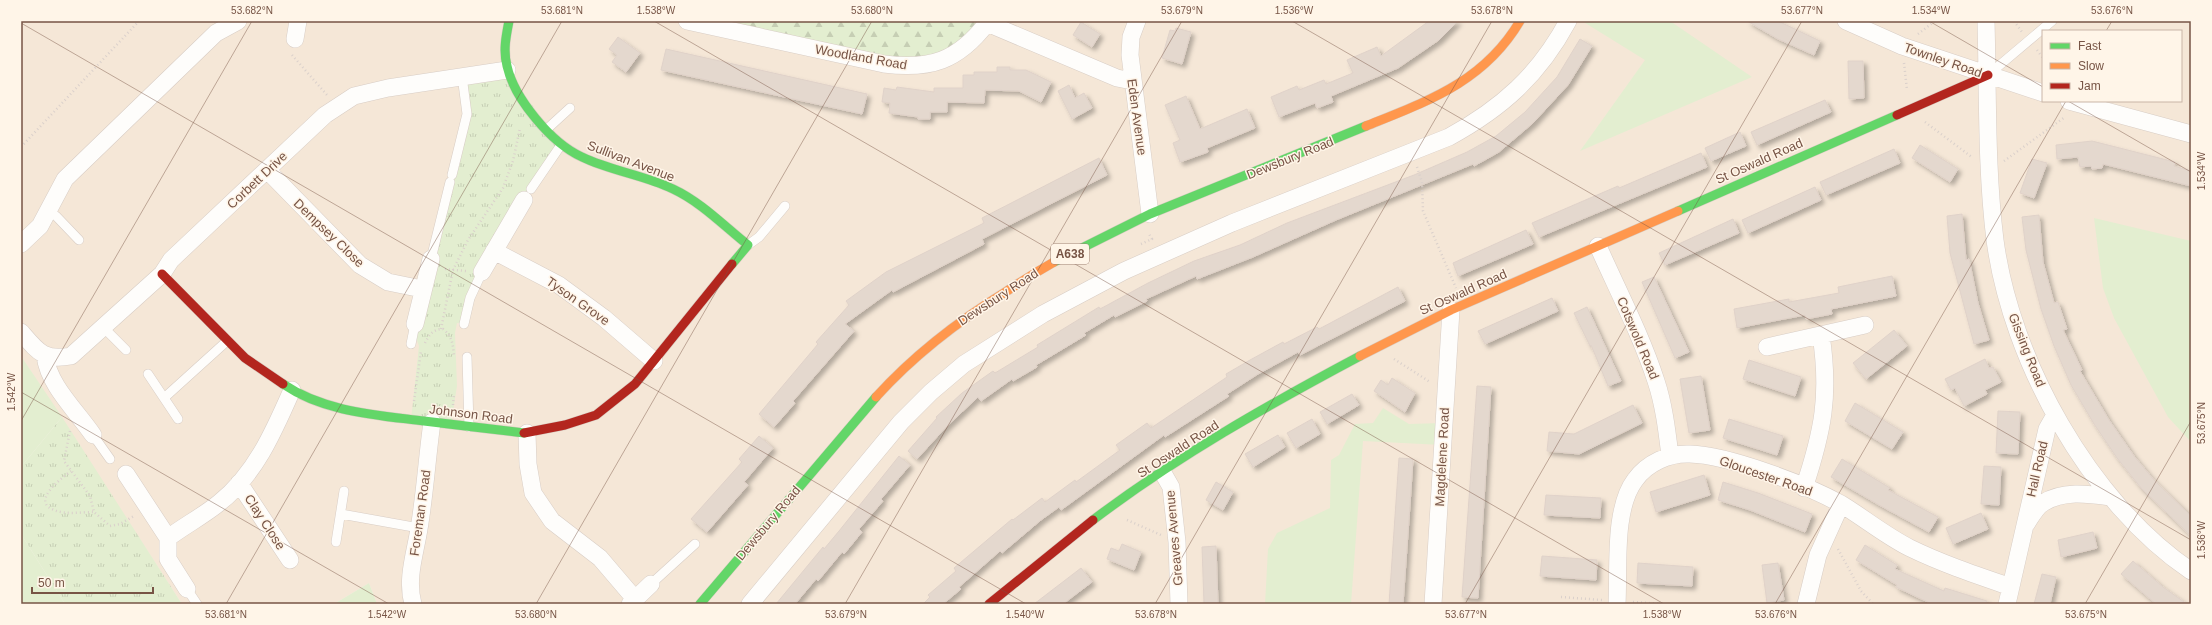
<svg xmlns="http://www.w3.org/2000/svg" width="2212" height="625" font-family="Helvetica,sans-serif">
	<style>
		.residential { fill: #f5e7d7; fill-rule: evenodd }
		.grass { fill: #e3eed0 }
		.forest { fill: url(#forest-firs) }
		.park { fill: url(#park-tufts) }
		.building { fill: #e4d8ce; stroke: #e0d2c9; filter: url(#shadow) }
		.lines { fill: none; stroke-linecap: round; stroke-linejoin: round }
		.lane-casing { stroke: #d8cdc5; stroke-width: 10 }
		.street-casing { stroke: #d8cdc5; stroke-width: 18 }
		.fast-casing { stroke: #d8ccc3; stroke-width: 10 }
		.slow-casing { stroke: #d8ccc3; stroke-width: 10 }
		.jam-casing { stroke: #d8ccc3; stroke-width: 10 }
		.path { stroke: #dad0cb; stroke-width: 2.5; stroke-dasharray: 1 3; stroke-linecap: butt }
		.lane { stroke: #fefdfb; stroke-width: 9 }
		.street { stroke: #fefdfb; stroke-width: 17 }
		.fast { stroke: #63d668; stroke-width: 9 }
		.slow { stroke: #ff974d; stroke-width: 9 }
		.jam { stroke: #b3261e; stroke-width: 9 }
		.ticks { fill: none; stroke: #775445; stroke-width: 1; stroke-opacity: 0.45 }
		.labels { text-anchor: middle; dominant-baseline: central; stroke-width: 3; stroke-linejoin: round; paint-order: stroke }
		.shield { fill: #fff5e8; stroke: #a08476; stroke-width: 1 }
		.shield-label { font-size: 12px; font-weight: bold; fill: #775445 }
		.street-label { font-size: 13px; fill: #775445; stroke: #fff5e8 }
		.neatline { fill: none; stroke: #775445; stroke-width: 1.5 }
		.ticks-label { font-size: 10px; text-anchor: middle; fill: #775445 }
	</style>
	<defs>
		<pattern id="forest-firs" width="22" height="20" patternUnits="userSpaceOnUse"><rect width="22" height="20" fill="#e3eed0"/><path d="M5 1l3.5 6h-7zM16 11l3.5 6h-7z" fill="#c6ceb4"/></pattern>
		<pattern id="park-tufts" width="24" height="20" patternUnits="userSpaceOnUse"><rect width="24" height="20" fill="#e3eed0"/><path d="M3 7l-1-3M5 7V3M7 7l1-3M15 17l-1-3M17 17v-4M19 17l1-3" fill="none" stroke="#c6ceb4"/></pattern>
		<filter id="shadow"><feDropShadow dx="3.5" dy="3.5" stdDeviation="2" flood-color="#0004"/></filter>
	</defs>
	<rect width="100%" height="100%" fill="#f7f0e7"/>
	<!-- residential -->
	<path class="residential" d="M21,21H2191V604H377L369,583L334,604H182L21,356ZM2043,31H2181V101H2043Z"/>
	<!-- grass -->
	<path class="grass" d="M1582,21H1670L1752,77L1580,151L1645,60Z
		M2094,218L2191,241V442L2168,417L2114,318L2103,288Z
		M21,356L62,417L21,467Z
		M1383,408L1409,424L1443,423L1442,445L1363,441L1351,604H1265L1268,549L1277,533L1330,508L1331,460L1339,455L1355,424L1373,423Z
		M21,534L65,604H21Z
		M369,583L377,604H334Z"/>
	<!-- forest -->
	<path class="forest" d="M687,21H986L926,65Z"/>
	<!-- park -->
	<path class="park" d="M507,70L561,145L524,200L482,272L464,324L457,323L455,333L457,386L451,424L411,420L419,346L414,332L467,114L462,76Z
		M62,417L182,604H65L21,534V467Z"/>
	<!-- building -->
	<path class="building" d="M1429,21H1458L1439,40L1398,68L1331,96L1333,102L1317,108L1315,103L1279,117L1271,97L1297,86L1299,90L1324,80L1326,84L1353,73L1347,60L1377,47L1381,56Z
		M1747,21H1778L1820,41L1814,55L1778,39Z
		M1081,22L1100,34L1092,47L1073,35Z
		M1176,28L1191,32L1182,64L1162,58L1170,30L1175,31Z
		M618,37L640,53L626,72L612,62L617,55L609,49Z
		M1580,39L1592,46L1568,85L1533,123L1499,152L1474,166L1473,164L1336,220L1253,257L1197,279L1196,276L1146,299L1147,301L1115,317L1114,315L1084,333L1086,335L1036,365L1037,367L1013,381L1012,379L981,401L978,397L947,426L917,459L908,451L937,418L936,417L962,393L993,371L995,373L1038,347L1037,345L1099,307L1100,309L1148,283L1194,261L1240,245L1287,223L1414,175L1467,152L1496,136L1525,112L1557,77Z
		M666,49L867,94L862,114L661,70Z
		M1848,61H1863L1864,98L1849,99Z
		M997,67H1010V70H1026L1051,82L1041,102L1019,91L985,90L984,103L947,102V112H930V119H918V117L889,113L890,103L882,102L884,88L896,90L897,87L934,92V88H963V75H974V72H997Z
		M1069,85L1075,98L1084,93L1092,108L1072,119L1058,91Z
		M1186,96L1200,129L1247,109L1255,128L1207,148L1208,152L1180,162L1173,143L1180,140L1165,105Z
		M1825,100L1831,112L1757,145L1751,132Z
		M1740,132L1746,146L1711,161L1705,148Z
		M2092,141L2175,162L2174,166L2191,171V186L2103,164L2102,168L2092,169L2091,166L2080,167L2078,157L2057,159L2056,145Z
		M1920,145L1958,169L1950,182L1912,158Z
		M1894,149L1900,163L1826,195L1820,182Z
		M1701,153L1707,167L1539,237L1532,223L1618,186L1619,188Z
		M1099,158L1107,175L982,239L984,244L893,292L892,290L845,324L854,331L793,401L795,403L774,427L759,414L818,344L816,342L849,305L846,301L886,272L984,223L982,218Z
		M2032,159L2047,163L2034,198L2020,193Z
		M1815,187L1821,200L1748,233L1742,220Z
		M1962,214L1966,260L1969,259L1978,303L1989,340L1974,344L1950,253L1947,216Z
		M2039,215L2043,262L2054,303L2058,302L2067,329L2063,330L2082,370L2080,371L2109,420L2134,456L2154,480L2191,516V536L2141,488L2117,458L2094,424L2071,385L2054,346L2041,309L2026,250L2022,217Z
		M1733,219L1739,233L1665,265L1659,253Z
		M1526,230L1533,244L1458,276L1453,263Z
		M1892,276L1896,296L1831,309L1832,314L1806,319L1805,315L1737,328L1734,309L1789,299V302L1839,293L1838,287Z
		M1654,277L1689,352L1675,358L1642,282Z
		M1398,287L1405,301L1300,355L1298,352L1258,374L1227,394L1229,396L1165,437L1164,435L1061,510L1059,507L1041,520L1002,553L1000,551L959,587L961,589L943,604H923L930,597L928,595L956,571L954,568L1012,519L1013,520L1042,498L1045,502L1075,480L1076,482L1120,450L1116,445L1147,423L1151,428L1227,377L1226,374L1250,360L1283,342L1284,344L1317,327L1319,329Z
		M1552,298L1558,311L1485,344L1478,331Z
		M1587,307L1621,381L1608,386L1591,345L1590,346L1574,313Z
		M1894,330L1907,346L1866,379L1853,363Z
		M1985,359L1989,368L1993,367L2001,382L1985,390L1987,394L1964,406L1955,388L1951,390L1945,379Z
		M1749,360L1801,377L1795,396L1743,379Z
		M1701,376L1710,430L1689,433L1680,379Z
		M1392,378L1415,393L1405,412L1374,391L1381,380L1388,385Z
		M1477,386L1491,387L1478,598L1462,597Z
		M1352,394L1359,405L1327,424L1320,412Z
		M1855,403L1903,432L1892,449L1845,421Z
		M1633,405L1642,423L1579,454L1547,451L1549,432L1574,434Z
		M1998,411L2020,412L2018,454L1996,453Z
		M1312,419L1320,434L1296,448L1287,433Z
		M1729,419L1783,436L1777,455L1723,438Z
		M1278,435L1285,447L1253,467L1245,454Z
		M759,436L773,448L744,482L748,485L707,532L691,519L742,462L739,459Z
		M899,456L910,465L881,499L883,501L859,529L862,532L844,554L842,552L818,581L816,579L795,604H776L823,547L824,549L839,531Z
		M1399,458L1413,459L1410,505L1403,604H1389Z
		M1842,459L1890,488L1888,490L1938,517L1929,532L1879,505L1831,477Z
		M1984,466L2001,467L1999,505L1981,504Z
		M1704,475L1710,495L1656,512L1650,492Z
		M1216,482L1233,492L1223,510L1206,500Z
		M1723,482L1758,493L1812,514L1805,532L1750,510L1718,500Z
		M1546,495L1601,498L1600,518L1544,515Z
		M1981,513L1988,529L1953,544L1946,528Z
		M2093,532L2097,548L2061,557L2058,540Z
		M1122,544L1141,552L1134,570L1107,559L1111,548L1119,551Z
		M1865,545L1897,565L1895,569L1944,591L1945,588L1987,601L1986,604H1932L1896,587L1897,585L1856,560Z
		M1216,546L1218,604H1204L1202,547Z
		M1542,556L1597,560L1596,580L1540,576Z
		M2133,561L2163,587L2187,604H2156L2121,574Z
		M1638,563L1693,567L1692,586L1637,583Z
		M1778,563L1784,600L1767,603L1762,565Z
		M1081,568L1092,582L1063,604H1034Z
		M2042,574L2056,577L2050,604H2034Z"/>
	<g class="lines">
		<!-- lane casing -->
		<g class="lane-casing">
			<path id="lane" d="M1988,75L2052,21
				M547,129L570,108
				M452,175L467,114L462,76
				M531,189L561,145
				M47,212L56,216L79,240
				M748,245L759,237L785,206
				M431,259L450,182
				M464,324L470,298L482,272
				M103,327L126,350
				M411,344L415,324
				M467,357L469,427
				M148,374L178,419
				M164,398L227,341
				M93,435L110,459
				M341,514L419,528
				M336,542L344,491
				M651,584L695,544
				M187,589L197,604"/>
		</g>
		<!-- street casing -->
		<g class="street-casing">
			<path id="street" d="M687,21L884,64C930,70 958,61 987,23L1117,78L1132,81
				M1137,21L1131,37L1130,55L1150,214
				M1846,21L1902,46L2043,93
				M1986,21C1988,93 1986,168 1995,240C2011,360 2089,502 2191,571
				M295,39L298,21
				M2069,101L2191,134
				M267,170L360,265L388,282L422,289
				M21,244L40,226L65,179L216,33L238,21
				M1598,246C1618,291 1641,335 1656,381C1664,405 1667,431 1670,456
				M494,251L559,285L604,318L654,361
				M482,272L524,200
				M415,324L431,259
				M21,332C38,352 44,361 71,356L162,274L171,260L325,115L354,96L388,88L507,70
				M1767,347L1865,325
				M45,356C49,386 76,410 93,435
				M527,433L528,464L533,493L552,521L600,558L635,599
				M1163,473L1171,487L1177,542L1179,604
				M126,474L168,538V559L187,589
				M239,483L290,560
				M1804,488C1823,431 1830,395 1821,335
				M2027,523C2031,517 2036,507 2043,503C2063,490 2089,494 2111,497
				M168,538C184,526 203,516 219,503C255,475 274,431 292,390
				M413,604C406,579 415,554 419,529C425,493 427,458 432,422
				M630,604L651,584
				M750,604L901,422L931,392L964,364L1043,314L1124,271L1232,223L1449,137C1502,108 1539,75 1568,21
				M1433,604L1451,310
				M1617,604C1619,569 1613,509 1635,480C1647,463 1669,453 1690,454C1728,455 1807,485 1841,504C1864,518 1886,536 1910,548C1943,564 1976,575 2011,587
				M1806,604L1818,555L1841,504
				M2007,604L2047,429L2055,415"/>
		</g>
		<!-- fast casing -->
		<g class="fast-casing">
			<path id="fast" d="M509,21C506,36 503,51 507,66C514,98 551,143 582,157C611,171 644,175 673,189C701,202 724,226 748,245L732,264
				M1678,211L1897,115
				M1054,262L1150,214L1366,126
				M283,384C324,412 377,415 424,421C457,425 491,429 524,433
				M1093,520C1176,457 1268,405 1360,356
				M700,604L876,397"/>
		</g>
		<!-- slow casing -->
		<g class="slow-casing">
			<path id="slow" d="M1366,126C1428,101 1484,82 1520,21
				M1360,356L1451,310L1678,211
				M876,397C914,355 958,321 1007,291C1022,281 1038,271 1054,262"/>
		</g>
		<!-- jam casing -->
		<g class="jam-casing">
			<path id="jam" d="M1897,115L1988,75
				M162,274L245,358L283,384
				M524,433L565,425L596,415L635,384L732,264
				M989,604L1093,520"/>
		</g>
		<!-- path -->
		<path class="path" d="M2014,21L2022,32
			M1918,34L1935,21
			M2037,50L2043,58
			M292,55L327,95
			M1904,63L1907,90
			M1925,122L1973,158
			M21,147L139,21
			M2004,161L2065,117
			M1417,167L1422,182L1423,211L1456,288
			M1141,244L1152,239L1149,234
			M445,269L466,271
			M441,329L453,270L468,240L503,188L513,161L520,128
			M425,343C429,335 433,329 443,329C452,336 453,344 454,356
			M1394,359L1430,382
			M414,401L421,351
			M453,405L454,394
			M70,431L64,461L90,496L94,512L110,526L120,524L134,516
			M71,471C62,478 30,501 54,510C65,515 82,512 94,512
			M1127,520L1161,535
			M1838,549L1861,591L1873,604
			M1561,597L1602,600
			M1633,602L1663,604"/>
		<!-- lane -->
		<use href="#lane" class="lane"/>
		<!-- street -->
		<use href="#street" class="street"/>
		<!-- fast -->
		<use href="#fast" class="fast"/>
		<!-- slow -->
		<use href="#slow" class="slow"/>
		<!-- jam -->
		<use href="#jam" class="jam"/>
	</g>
	<!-- ticks -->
	<path class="ticks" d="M654,21L1664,604M1292,21L2191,540M1929,21L2043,87M21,23L1026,604M2106,31L2112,21M2068,101L2191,172M21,392L389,604M21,421L252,21M226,604L562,21M536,604L872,21M845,604L1182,21M1155,604L1492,21M1465,604L1802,21M1775,604L2066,101M2085,604L2191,421"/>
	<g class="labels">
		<!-- shield labels -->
		<rect class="shield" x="1051" y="244" width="38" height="20" rx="3"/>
		<g class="shield-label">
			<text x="1070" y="254">A638</text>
		</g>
		<!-- street labels -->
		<g class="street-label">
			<text transform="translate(861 57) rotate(10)">Woodland Road</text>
			<text transform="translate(1943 60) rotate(19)">Townley Road</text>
			<text transform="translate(1137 117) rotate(82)">Eden Avenue</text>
			<text transform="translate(1290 158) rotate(-22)">Dewsbury Road</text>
			<text transform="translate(631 161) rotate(21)">Sullivan Avenue</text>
			<text transform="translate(1759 161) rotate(-24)">St Oswald Road</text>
			<text transform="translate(257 180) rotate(-43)">Corbett Drive</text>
			<text transform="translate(329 233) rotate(44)">Dempsey Close</text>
			<text transform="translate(1463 292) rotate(-24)">St Oswald Road</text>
			<text transform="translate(998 297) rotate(-33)">Dewsbury Road</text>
			<text transform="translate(578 301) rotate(35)">Tyson Grove</text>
			<text transform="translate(1638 338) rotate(67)">Cotswold Road</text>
			<text transform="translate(2027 350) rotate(68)">Gissing Road</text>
			<text transform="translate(471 414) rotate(7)">Johnson Road</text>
			<text transform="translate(1178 449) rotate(-33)">St Oswald Road</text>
			<text transform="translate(1442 457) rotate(-87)">Magdelene Road</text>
			<text transform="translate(2037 469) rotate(-77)">Hall Road</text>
			<text transform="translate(1766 476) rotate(19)">Gloucester Road</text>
			<text transform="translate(420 513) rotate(-82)">Foreman Road</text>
			<text transform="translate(265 522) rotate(57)">Clay Close</text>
			<text transform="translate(768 523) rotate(-50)">Dewsbury Road</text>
			<text transform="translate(1174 538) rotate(-95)">Greaves Avenue</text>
		</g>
	</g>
	<!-- border -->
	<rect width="2212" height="625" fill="none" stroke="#fff5e8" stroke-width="44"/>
	<!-- legend -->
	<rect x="2042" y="30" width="140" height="72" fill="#fff5e8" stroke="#c9b5a7"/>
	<rect x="2050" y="43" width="20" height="6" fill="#63d668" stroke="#c9b5a7"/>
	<text x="2078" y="50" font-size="12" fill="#775445">Fast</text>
	<rect x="2050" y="63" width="20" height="6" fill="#ff974d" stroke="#c9b5a7"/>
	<text x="2078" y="70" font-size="12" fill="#775445">Slow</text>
	<rect x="2050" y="83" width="20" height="6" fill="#b3261e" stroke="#c9b5a7"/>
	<text x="2078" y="90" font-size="12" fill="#775445">Jam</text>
	<!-- scale -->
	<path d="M32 587v6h121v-6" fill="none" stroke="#775445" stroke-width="2"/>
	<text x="38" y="587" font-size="12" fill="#775445" stroke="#fff5e8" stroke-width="3" paint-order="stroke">50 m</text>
	<rect x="22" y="22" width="2168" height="581" class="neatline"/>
	<g class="ticks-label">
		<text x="252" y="14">53.682°N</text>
		<text x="562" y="14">53.681°N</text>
		<text x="656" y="14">1.538°W</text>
		<text x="872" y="14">53.680°N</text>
		<text x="1182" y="14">53.679°N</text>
		<text x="1294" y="14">1.536°W</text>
		<text x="1492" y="14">53.678°N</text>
		<text x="1802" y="14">53.677°N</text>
		<text x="1931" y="14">1.534°W</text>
		<text x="2112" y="14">53.676°N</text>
		<text transform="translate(2201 171) rotate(-90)" y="4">1.534°W</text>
		<text transform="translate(11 392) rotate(-90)" y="4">1.542°W</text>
		<text transform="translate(2201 423) rotate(-90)" y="4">53.675°N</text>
		<text transform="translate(2201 540) rotate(-90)" y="4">1.536°W</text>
		<text x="226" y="618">53.681°N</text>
		<text x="387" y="618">1.542°W</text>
		<text x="536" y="618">53.680°N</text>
		<text x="846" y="618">53.679°N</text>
		<text x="1025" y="618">1.540°W</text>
		<text x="1156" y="618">53.678°N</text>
		<text x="1466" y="618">53.677°N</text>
		<text x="1662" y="618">1.538°W</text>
		<text x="1776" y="618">53.676°N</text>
		<text x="2086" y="618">53.675°N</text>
	</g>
</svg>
